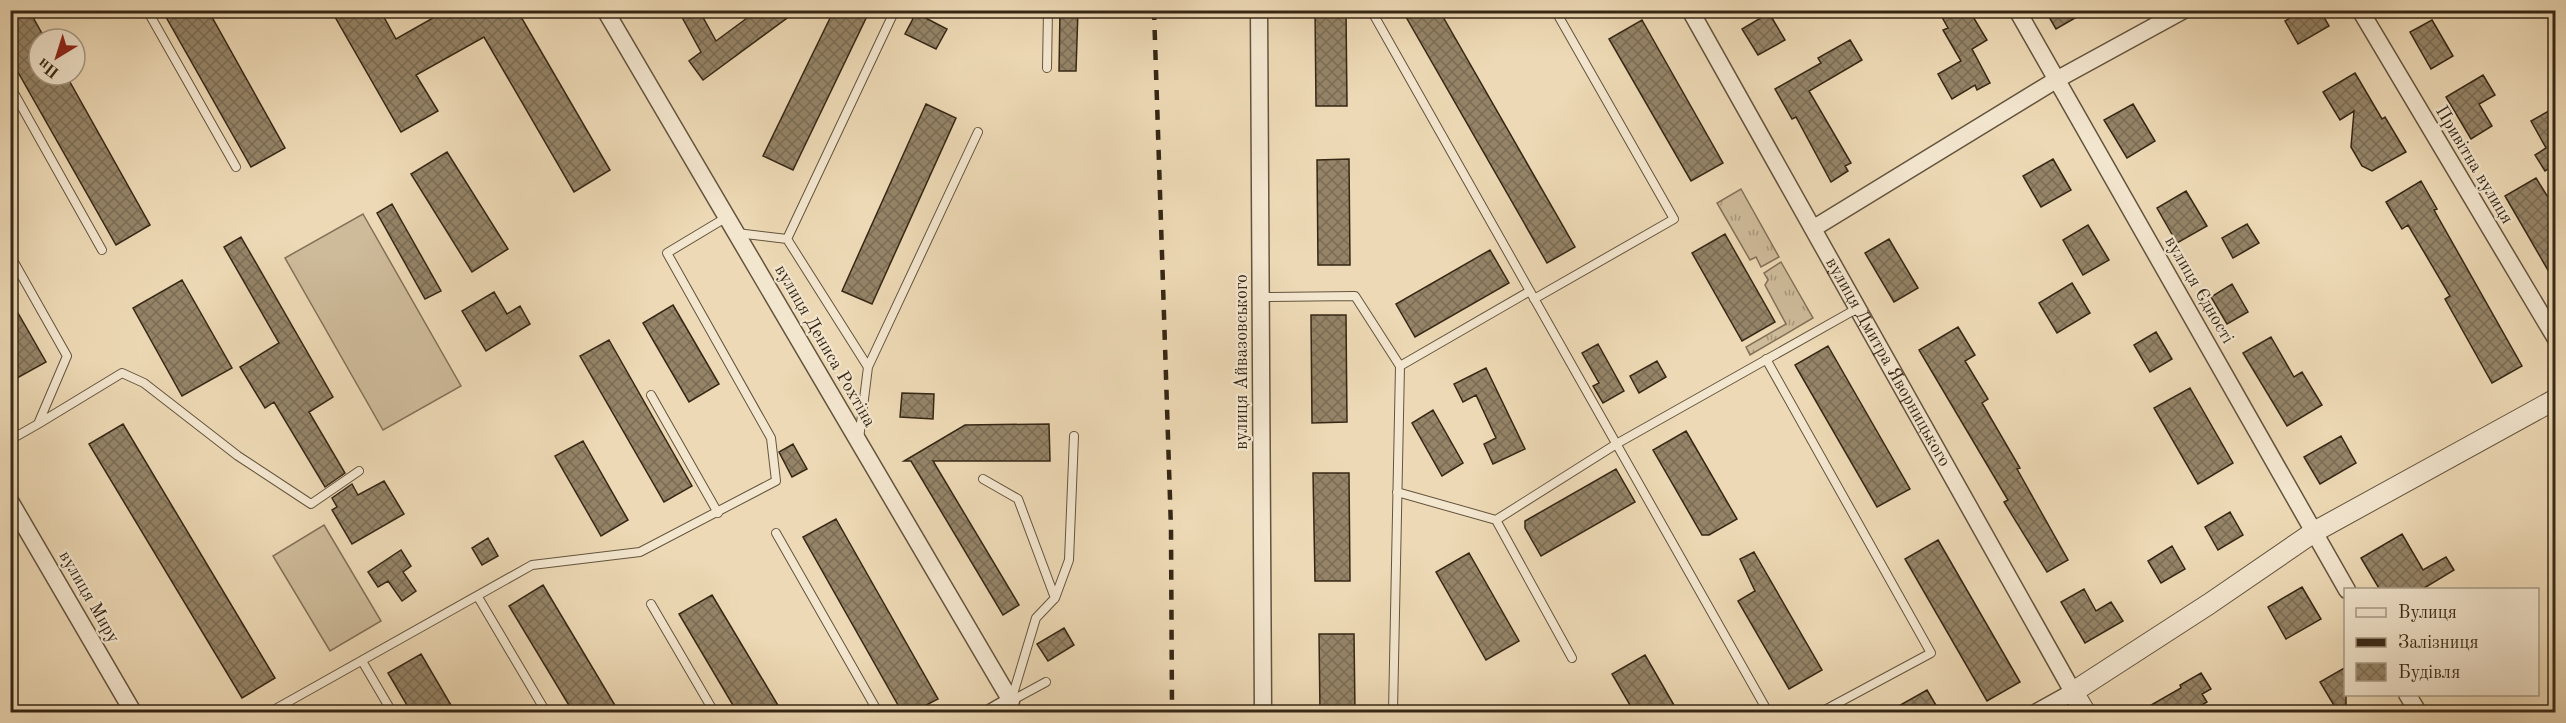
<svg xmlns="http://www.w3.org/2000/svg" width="2566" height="723" font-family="'Old Standard TT',serif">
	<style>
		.grass { fill: url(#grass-tufts); stroke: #827158; stroke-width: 1.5 }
		.pitch { fill: #cebb9a; stroke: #827158; stroke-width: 1.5 }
		.building { fill: url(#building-cross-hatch); stroke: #362715; stroke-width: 1.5 }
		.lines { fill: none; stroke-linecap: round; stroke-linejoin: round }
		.service-casing { stroke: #64543d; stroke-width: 10 }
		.minor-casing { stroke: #64543d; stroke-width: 19 }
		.tertiary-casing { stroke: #64543d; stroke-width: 22 }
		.service { stroke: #f3e6cf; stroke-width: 8 }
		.minor { stroke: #f3e6cf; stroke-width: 16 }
		.tertiary { stroke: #f3e6cf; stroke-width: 20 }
		.rail { stroke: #362715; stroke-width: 4.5; stroke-dasharray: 10 10; stroke-linecap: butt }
		.labels { text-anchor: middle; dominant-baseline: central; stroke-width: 4.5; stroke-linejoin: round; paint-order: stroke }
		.street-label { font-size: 18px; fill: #362715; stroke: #f3e6cf }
	</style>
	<defs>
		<pattern id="grass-tufts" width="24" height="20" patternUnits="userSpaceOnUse" patternTransform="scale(1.5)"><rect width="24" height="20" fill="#cebb9a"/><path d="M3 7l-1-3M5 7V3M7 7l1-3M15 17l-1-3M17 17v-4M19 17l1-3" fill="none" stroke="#a8987c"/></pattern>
		<pattern id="building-cross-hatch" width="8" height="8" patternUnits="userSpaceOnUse" patternTransform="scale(1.5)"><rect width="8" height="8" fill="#958468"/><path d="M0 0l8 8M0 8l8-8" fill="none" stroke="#7a6c54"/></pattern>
	</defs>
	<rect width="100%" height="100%" fill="#edd9b5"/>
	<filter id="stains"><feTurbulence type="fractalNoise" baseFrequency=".00333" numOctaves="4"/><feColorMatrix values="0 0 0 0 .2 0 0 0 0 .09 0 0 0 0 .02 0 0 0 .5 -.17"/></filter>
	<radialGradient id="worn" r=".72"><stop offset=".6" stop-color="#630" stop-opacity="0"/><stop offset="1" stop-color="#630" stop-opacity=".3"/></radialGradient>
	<!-- grass -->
	<path class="grass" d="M1741,189L1779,257L1761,267L1756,257L1750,260L1717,203Z
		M1781,262L1813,318L1750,355L1746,347L1786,324L1765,285L1768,280L1764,273Z"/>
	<!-- pitch -->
	<path class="pitch" d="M363,214L461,386L383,430L285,258Z
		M324,525L381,621L330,651L273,556Z"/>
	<!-- building -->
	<path class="building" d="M10,10H29L45,39H39V75H66L150,225L116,245L10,58Z
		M162,10H208L285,148L251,167Z
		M331,10H380L396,39L447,10H517L610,170L574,192L484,37L416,75L438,111L401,132Z
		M678,10H699L716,41L758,10H798L703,80L689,61L701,52Z
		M834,10H870L793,170L763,156Z
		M1060,10H1078L1076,71H1059Z
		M1315,10H1346L1347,106H1316Z
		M1402,10H1439L1575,247L1547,263Z
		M1938,10H1969L1987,40L1972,49L1990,83L1977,90L1975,85L1952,99L1938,74L1961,61L1943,30L1948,28Z
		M2045,10H2089L2056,29Z
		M2303,10H2320L2329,26L2298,44L2285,21Z
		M916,13L947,29L936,49L905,34Z
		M1769,13L1785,40L1758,55L1742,29Z
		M1642,20L1723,163L1691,181L1609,39Z
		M2432,20L2453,56L2431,69L2410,32Z
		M1850,40L1862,60L1809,91L1851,163L1845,166L1848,171L1831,182L1796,117L1792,119L1775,89L1821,63L1818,58Z
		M2355,73L2382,119L2385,117L2406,152L2372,171L2362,166L2351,147L2354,111L2340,120L2323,92Z
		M2483,75L2495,95L2479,104L2492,126L2471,139L2446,97Z
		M926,104L956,118L872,304L842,291Z
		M2133,104L2155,141L2127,158L2104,120Z
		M2556,107V164L2545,171L2535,155L2546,148L2531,121Z
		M447,152L508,249L472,272L411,174Z
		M1349,159L1350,265H1318L1317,160Z
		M2053,159L2071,190L2041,207L2023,176Z
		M2536,178L2556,210V284L2505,196Z
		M2421,181L2437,209L2434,210L2522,366L2492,383L2445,299L2450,296L2408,225L2402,229L2386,202Z
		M2186,191L2207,226L2177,243L2157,208Z
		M392,204L441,291L425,299L377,213Z
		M2247,224L2259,243L2233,258L2222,238Z
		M2088,225L2109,260L2083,275L2063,240Z
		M1725,234L1775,322L1742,341L1692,253Z
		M241,237L333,397L309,412L345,473L325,487L274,402L265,408L240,367L279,343L224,247Z
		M1889,239L1918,288L1894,302L1865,253Z
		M1490,250L1509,283L1415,337L1396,304Z
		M182,280L232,368L182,396L133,308Z
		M2072,283L2090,313L2057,333L2039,303Z
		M2232,284L2248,312L2227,324L2211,297Z
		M494,292L507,314L520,306L530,324L486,351L462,311Z
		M10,299L46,362L10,382Z
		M673,305L719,384L689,402L643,323Z
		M1311,315H1346L1347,422L1312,423Z
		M1958,327L1975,355L1965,361L1988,399L1982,403L2020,468L2017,469L2068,560L2047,572L2004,502L2008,500L1919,350Z
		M2156,332L2172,359L2150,372L2134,345Z
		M2271,337L2294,377L2302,372L2322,405L2287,426L2243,353Z
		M609,340L692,486L664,502L580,356Z
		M1598,344L1624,391L1603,403L1593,386L1599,383L1582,353Z
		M1828,346L1910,489L1877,507L1795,365Z
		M1657,361L1666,377L1639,393L1630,376Z
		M1486,368L1525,449L1493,464L1484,444L1496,438L1476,395L1463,402L1454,384Z
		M2190,388L2233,463L2198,484L2154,408Z
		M902,393L934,394L933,419L900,417Z
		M1433,410L1463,463L1442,476L1412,423Z
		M123,424L275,678L242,698L89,444Z
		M1049,424L1050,461H933L1019,605L1003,615L911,461H904L965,425Z
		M1686,431L1737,519L1709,535H1702L1653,450Z
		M2341,436L2356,463L2320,484L2304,457Z
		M583,441L628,520L601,536L555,456Z
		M793,444L807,469L792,477L779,452Z
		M1616,469L1635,502L1541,556L1525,528V521Z
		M1313,473H1349L1350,581H1315Z
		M384,481L404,514L352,544L332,510L337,507L332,498L352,484L358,495Z
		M2230,512L2243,535L2218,550L2205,527Z
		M836,519L938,699L913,712H902L803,537Z
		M2402,534L2423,570L2446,557L2454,570L2421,590H2380L2361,558Z
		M488,538L498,556L482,565L472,548Z
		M1938,540L2020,682L1987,701L1905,559Z
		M2172,546L2185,569L2161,583L2148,561Z
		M401,550L411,566L403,572L416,591L402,601L388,581L378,587L368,572Z
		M1754,552L1822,670L1789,689L1738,601L1755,591L1740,559Z
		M1469,553L1519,641L1486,660L1436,572Z
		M543,585L619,712H573L509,606Z
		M2302,587L2321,619L2286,639L2268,607Z
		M2084,589L2096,611L2111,602L2123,621L2085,643L2061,602Z
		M712,595L782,712H737L679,614Z
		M1064,628L1074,645L1048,661L1037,644Z
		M1319,634H1354L1355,712H1320Z
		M421,654L455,712H411L388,673Z
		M1645,655L1678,712H1634L1612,674Z
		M2346,667V712H2338L2320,682Z
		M2201,673L2211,689L2202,694L2207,702L2190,712H2139L2181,688L2180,685Z
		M1927,690L1940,712H1888Z"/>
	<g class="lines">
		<!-- service casing -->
		<g class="service-casing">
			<path id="service" d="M147,10L236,167
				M1371,10L1768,712
				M1047,68L1048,10
				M10,86L102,250
				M737,233L787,239L895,10
				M787,239L868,367
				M10,255L67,356L38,424L10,440
				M1261,297L1355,296L1400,366L1393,712
				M1534,299L1674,219L1555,10
				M1766,359L1931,653L1821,712
				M1400,366L1530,291
				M651,395L718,513
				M38,424L122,373L144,383L238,456L311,504L359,471
				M859,439L868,367L978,132
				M983,479L1018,499L1055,598L1036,618L1011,701L1046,682
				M1397,492L1496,520L1618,443L1858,308
				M1496,520L1572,658
				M776,533L878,712
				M478,597L546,712
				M1055,598L1069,560L1074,436
				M651,604L714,712
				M362,661L392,712
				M270,712L532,565L640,552L776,481L771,438L667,253L727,217"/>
		</g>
		<!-- minor casing -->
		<g class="minor-casing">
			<g id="minor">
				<path d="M605,10L1011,701L992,712"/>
				<path d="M1259,10L1263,712"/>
				<path id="s1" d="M1690,10L2073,692L2037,712"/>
				<path d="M2017,10L2347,590"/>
				<path d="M2360,10L2556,339"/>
				<path d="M1814,228L2056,80L2184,10"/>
				<path d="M10,501L133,712"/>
				<path d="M2407,694L2418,712"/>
			</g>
		</g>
		<!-- tertiary casing -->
		<g class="tertiary-casing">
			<path id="tertiary" d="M2085,712L2073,692L2209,604L2314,532L2556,399"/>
		</g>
		<!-- service -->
		<use href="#service" class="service"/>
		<!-- minor -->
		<use href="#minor" class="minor"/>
		<!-- tertiary -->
		<use href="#tertiary" class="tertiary"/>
		<!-- rail -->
		<path class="rail" d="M1154,10L1171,529L1172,712"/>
	</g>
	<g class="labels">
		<!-- street labels -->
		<g class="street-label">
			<text transform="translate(2474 165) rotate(59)">Привітна вулиця</text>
			<text transform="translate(2199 290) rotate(60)">вулиця Єдності</text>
			<text transform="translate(825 346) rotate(60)">вулиця Дениса Рохтіна</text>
			<text stroke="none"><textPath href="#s1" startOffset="404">вулиця Дмитра Яворницького</textPath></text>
			<text transform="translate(1242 362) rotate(-90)">вулиця Айвазовського</text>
			<text transform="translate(89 597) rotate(60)">вулиця Миру</text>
		</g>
	</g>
	<!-- margin -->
	<rect width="2566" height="723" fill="none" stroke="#edd9b5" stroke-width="36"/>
	<rect x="12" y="12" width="2542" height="699" fill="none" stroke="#362715" stroke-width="3"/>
	<rect x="18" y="18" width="2530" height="687" fill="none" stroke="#362715" stroke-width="1.5"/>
	<!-- legend -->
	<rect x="2344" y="588" width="195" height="108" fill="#f3e6cf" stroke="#a79a85" stroke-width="1.5"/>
	<rect x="2356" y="608" width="30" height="9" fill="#f3e6cf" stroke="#a79a85" stroke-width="1.5"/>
	<text x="2398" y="618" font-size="18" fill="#362715">Вулиця</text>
	<rect x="2356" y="638" width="30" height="9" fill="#362715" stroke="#a79a85" stroke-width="1.5"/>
	<text x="2398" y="648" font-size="18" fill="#362715">Залізниця</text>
	<rect x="2356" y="663" width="30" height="18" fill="url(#building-cross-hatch)" stroke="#a79a85" stroke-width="1.5"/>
	<text x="2398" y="678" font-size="18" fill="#362715">Будівля</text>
	<!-- north arrow -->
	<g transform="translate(57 57) rotate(218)"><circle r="28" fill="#f3e6cf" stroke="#a79a85" stroke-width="1.5"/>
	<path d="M0-4.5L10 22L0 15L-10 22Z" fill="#8f2418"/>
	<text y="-9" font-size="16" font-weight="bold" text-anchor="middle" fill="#362715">Пн</text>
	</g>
	<rect width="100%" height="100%" filter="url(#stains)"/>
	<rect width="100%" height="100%" fill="url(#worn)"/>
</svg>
